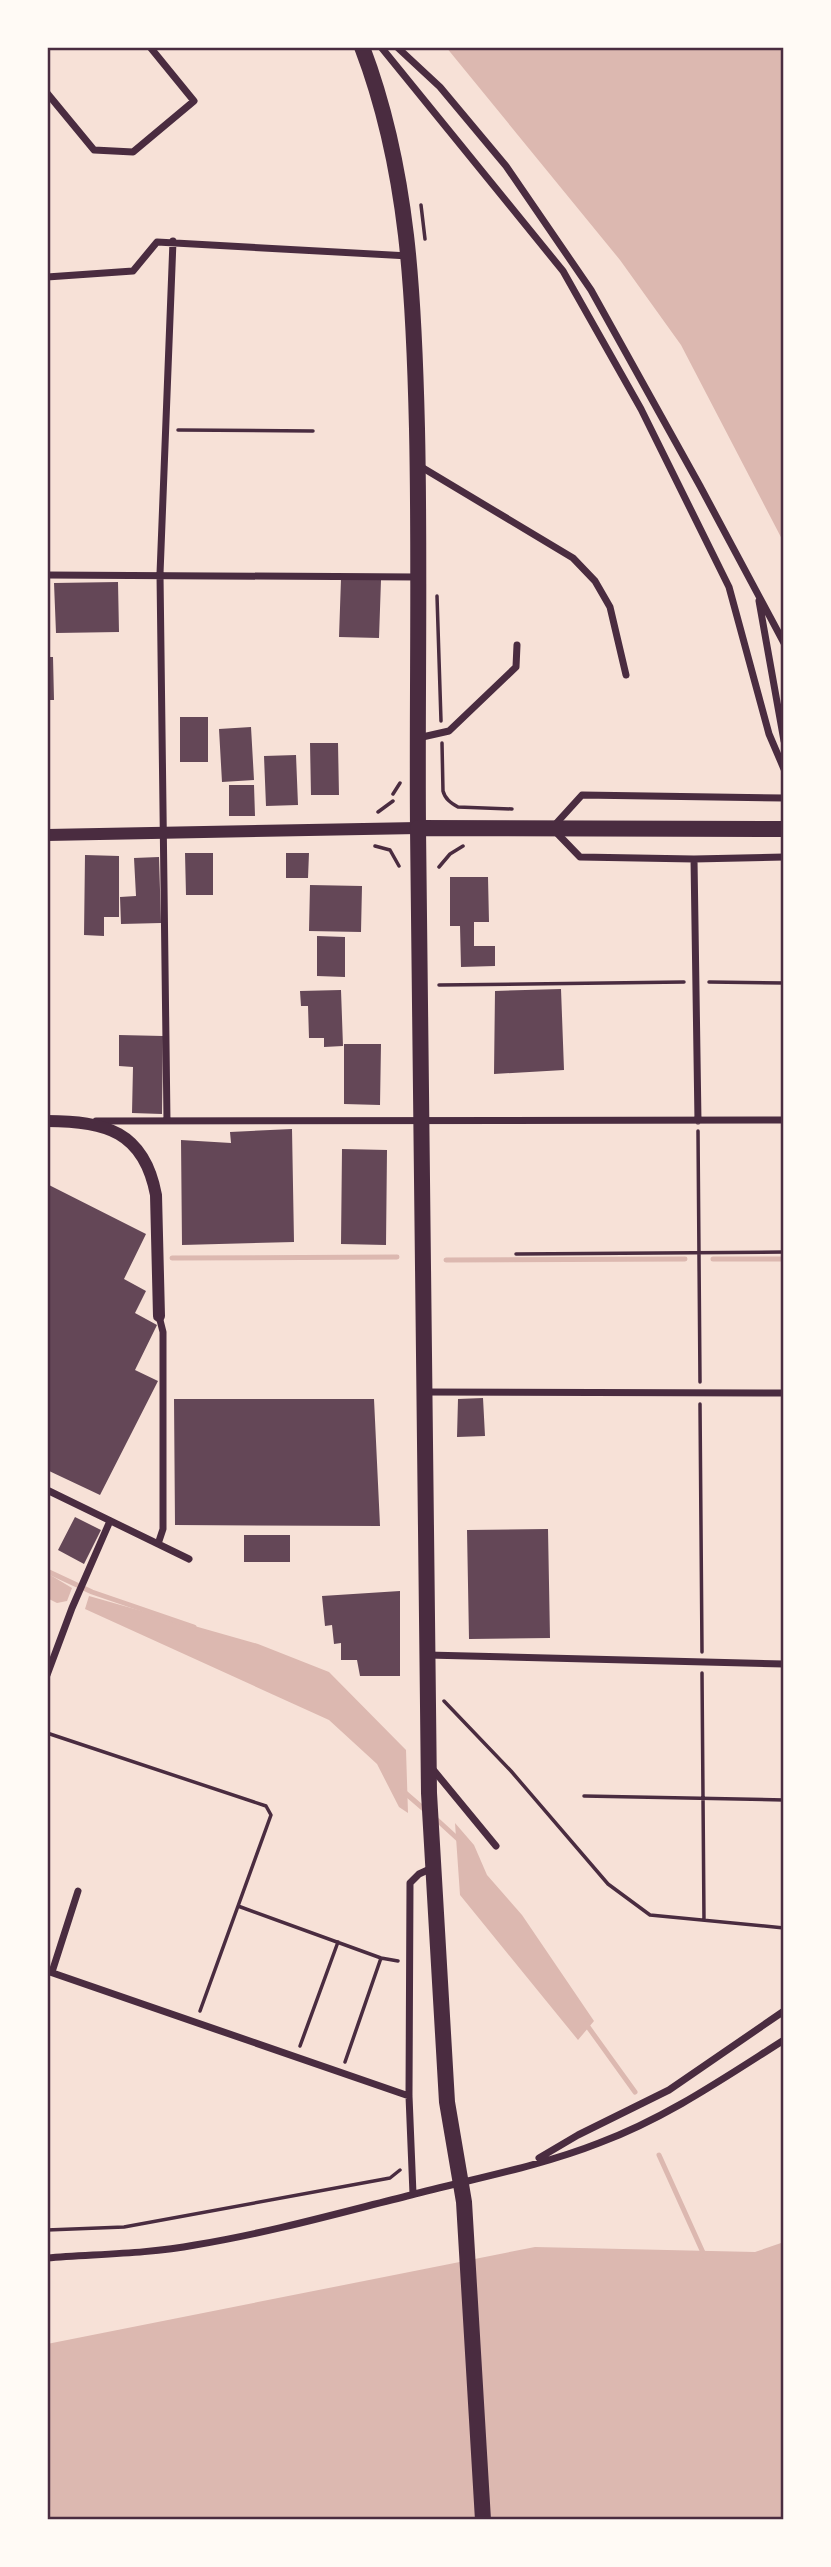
<svg xmlns="http://www.w3.org/2000/svg" width="831" height="2567" font-family="Figtree,sans-serif">
	<style>
		.water { fill: #dcb8b0 }
		.lines { fill: none; stroke-linecap: round; stroke-linejoin: round }
		.stream { stroke: #dcb8b0; stroke-width: 5 }
		.building { fill: #644757 }
		.path { stroke: #4a2c40; stroke-width: 3.5 }
		.minor { stroke: #4a2c40; stroke-width: 7 }
		.tertiary { stroke: #4a2c40; stroke-width: 12 }
		.primary { stroke: #4a2c40; stroke-width: 16 }
		.trunk { stroke: #4a2c40; stroke-width: 16 }
		.neatline { fill: none; stroke: #4a2c40; stroke-width: 2.5 }
	</style>
	<rect width="100%" height="100%" fill="#f7e1d7"/>
	<!-- water -->
	<path class="water" d="M446,47H784V543L681,345L620,260Z
		M47,1573L72,1588L67,1601L57,1603L47,1598Z
		M89,1596L258,1644L329,1672L406,1750L408,1813L399,1807L377,1764L329,1720L85,1609Z
		M455,1823L474,1845L487,1875L522,1915L594,2021L578,2040L460,1895Z
		M784,2242V2520H47V2344L535,2247L755,2252Z"/>
	<g class="lines">
		<!-- stream -->
		<path class="stream" d="M172,1258L397,1257
			M713,1259H784
			M446,1260L685,1259
			M47,1571L92,1592L194,1627
			M403,1791L425,1810
			M435,1818L459,1840
			M586,2024L635,2092
			M659,2155L705,2257"/>
	</g>
	<!-- building -->
	<path class="building" d="M341,579L381,580L379,638L339,637Z
		M118,582L119,632L56,633L54,583Z
		M47,657H53L54,700H47Z
		M180,717H208V762H180Z
		M251,727L254,780L222,782L219,729Z
		M310,743H338L339,795H311Z
		M296,755L298,805L266,806L264,756Z
		M229,785H254L255,816H229Z
		M185,853H213V895H186Z
		M286,853H309L308,878H286Z
		M85,855L119,856V917H104V936L84,935Z
		M159,857L161,923L121,924L120,897L136,896L134,858Z
		M450,877H488L489,922H474V946H495V966L461,967L460,926H450Z
		M310,885L362,886L361,932L309,931Z
		M317,936L345,937V977L317,976Z
		M561,989L564,1070L494,1074L495,991Z
		M341,990L343,1046L324,1047V1038H309L308,1006H301L300,991Z
		M119,1035L163,1036L162,1114L132,1113L133,1067L119,1066Z
		M344,1044H381L380,1105L344,1104Z
		M292,1129L294,1242L182,1245L181,1140L231,1143L230,1132Z
		M342,1149L387,1150L386,1245L341,1244Z
		M47,1184L146,1234L124,1279L146,1291L135,1313L157,1325L135,1370L158,1381L100,1495L47,1470Z
		M483,1398L485,1436L457,1437L458,1399Z
		M174,1399H374L380,1526L175,1525Z
		M75,1517L101,1530L84,1564L58,1550Z
		M548,1529L550,1638L469,1639L467,1530Z
		M244,1535H290V1562H244Z
		M400,1591V1676H360L357,1660H341V1643L334,1644L332,1625L325,1626L322,1596Z"/>
	<g class="lines">
		<!-- path -->
		<path class="path" d="M421,205L425,239
			M178,430L313,431
			M437,596L441,721
			M442,743L443,791C445,799 451,803 458,807L512,809
			M393,794L400,783
			M378,812L393,801
			M375,846L390,850L399,866
			M439,867L450,854L463,846
			M709,982L784,983
			M439,985L684,982
			M698,1131L700,1382
			M516,1254L784,1252
			M700,1404L702,1652
			M702,1673L704,1920
			M444,1701L511,1771L608,1884L650,1915L784,1928
			M47,1733L266,1806L271,1815L200,2011
			M584,1796L784,1800
			M238,1906L381,1958L398,1961
			M300,2046L338,1942
			M345,2062L381,1958
			M47,2230L124,2227L390,2178L400,2170"/>
		<!-- minor -->
		<path class="minor" d="M381,47L563,271L641,409L729,587L769,734L784,769
			M397,47L440,87L506,166L591,290L700,486L784,643
			M47,93L94,150L133,152L194,101L150,47
			M47,277L133,271L157,242L409,256
			M418,465L573,558L595,581L610,607L626,675
			M47,575L417,577
			M759,601L784,741
			M418,738L449,731L516,667L517,645
			M784,798L582,795L552,828L580,857L694,859L784,857
			M694,859L698,1121
			M96,1121L784,1120
			M167,1121L160,574L173,241
			M423,1392L784,1393
			M47,1490L189,1559
			M158,1544L163,1529V1332L159,1316
			M427,1655L784,1664
			M47,1675L72,1608L110,1521
			M431,1767L496,1846
			M47,1971L409,2096
			M52,1972L78,1891
			M539,2158L578,2135L669,2090L784,2011
			M413,2194L409,2096L410,1883L419,1874L432,1868
			M47,2258C96,2254 147,2254 195,2245C268,2233 339,2213 411,2195C472,2179 541,2166 599,2143C666,2118 724,2078 784,2040"/>
		<!-- tertiary -->
		<path class="tertiary" d="M47,835L418,828
			M47,1121C105,1121 144,1131 156,1195L159,1316"/>
		<!-- primary -->
		<path class="primary" d="M362,47C409,170 414,299 417,429C420,562 417,695 418,828"/>
		<!-- trunk -->
		<path class="trunk" d="M483,2520L464,2202L447,2102L429,1793L418,828L784,829"/>
	</g>
	<!-- border -->
	<rect width="831" height="2567" fill="none" stroke="#fffaf5" stroke-width="98"/>
	<rect x="49" y="49" width="733" height="2469" class="neatline"/>
</svg>
